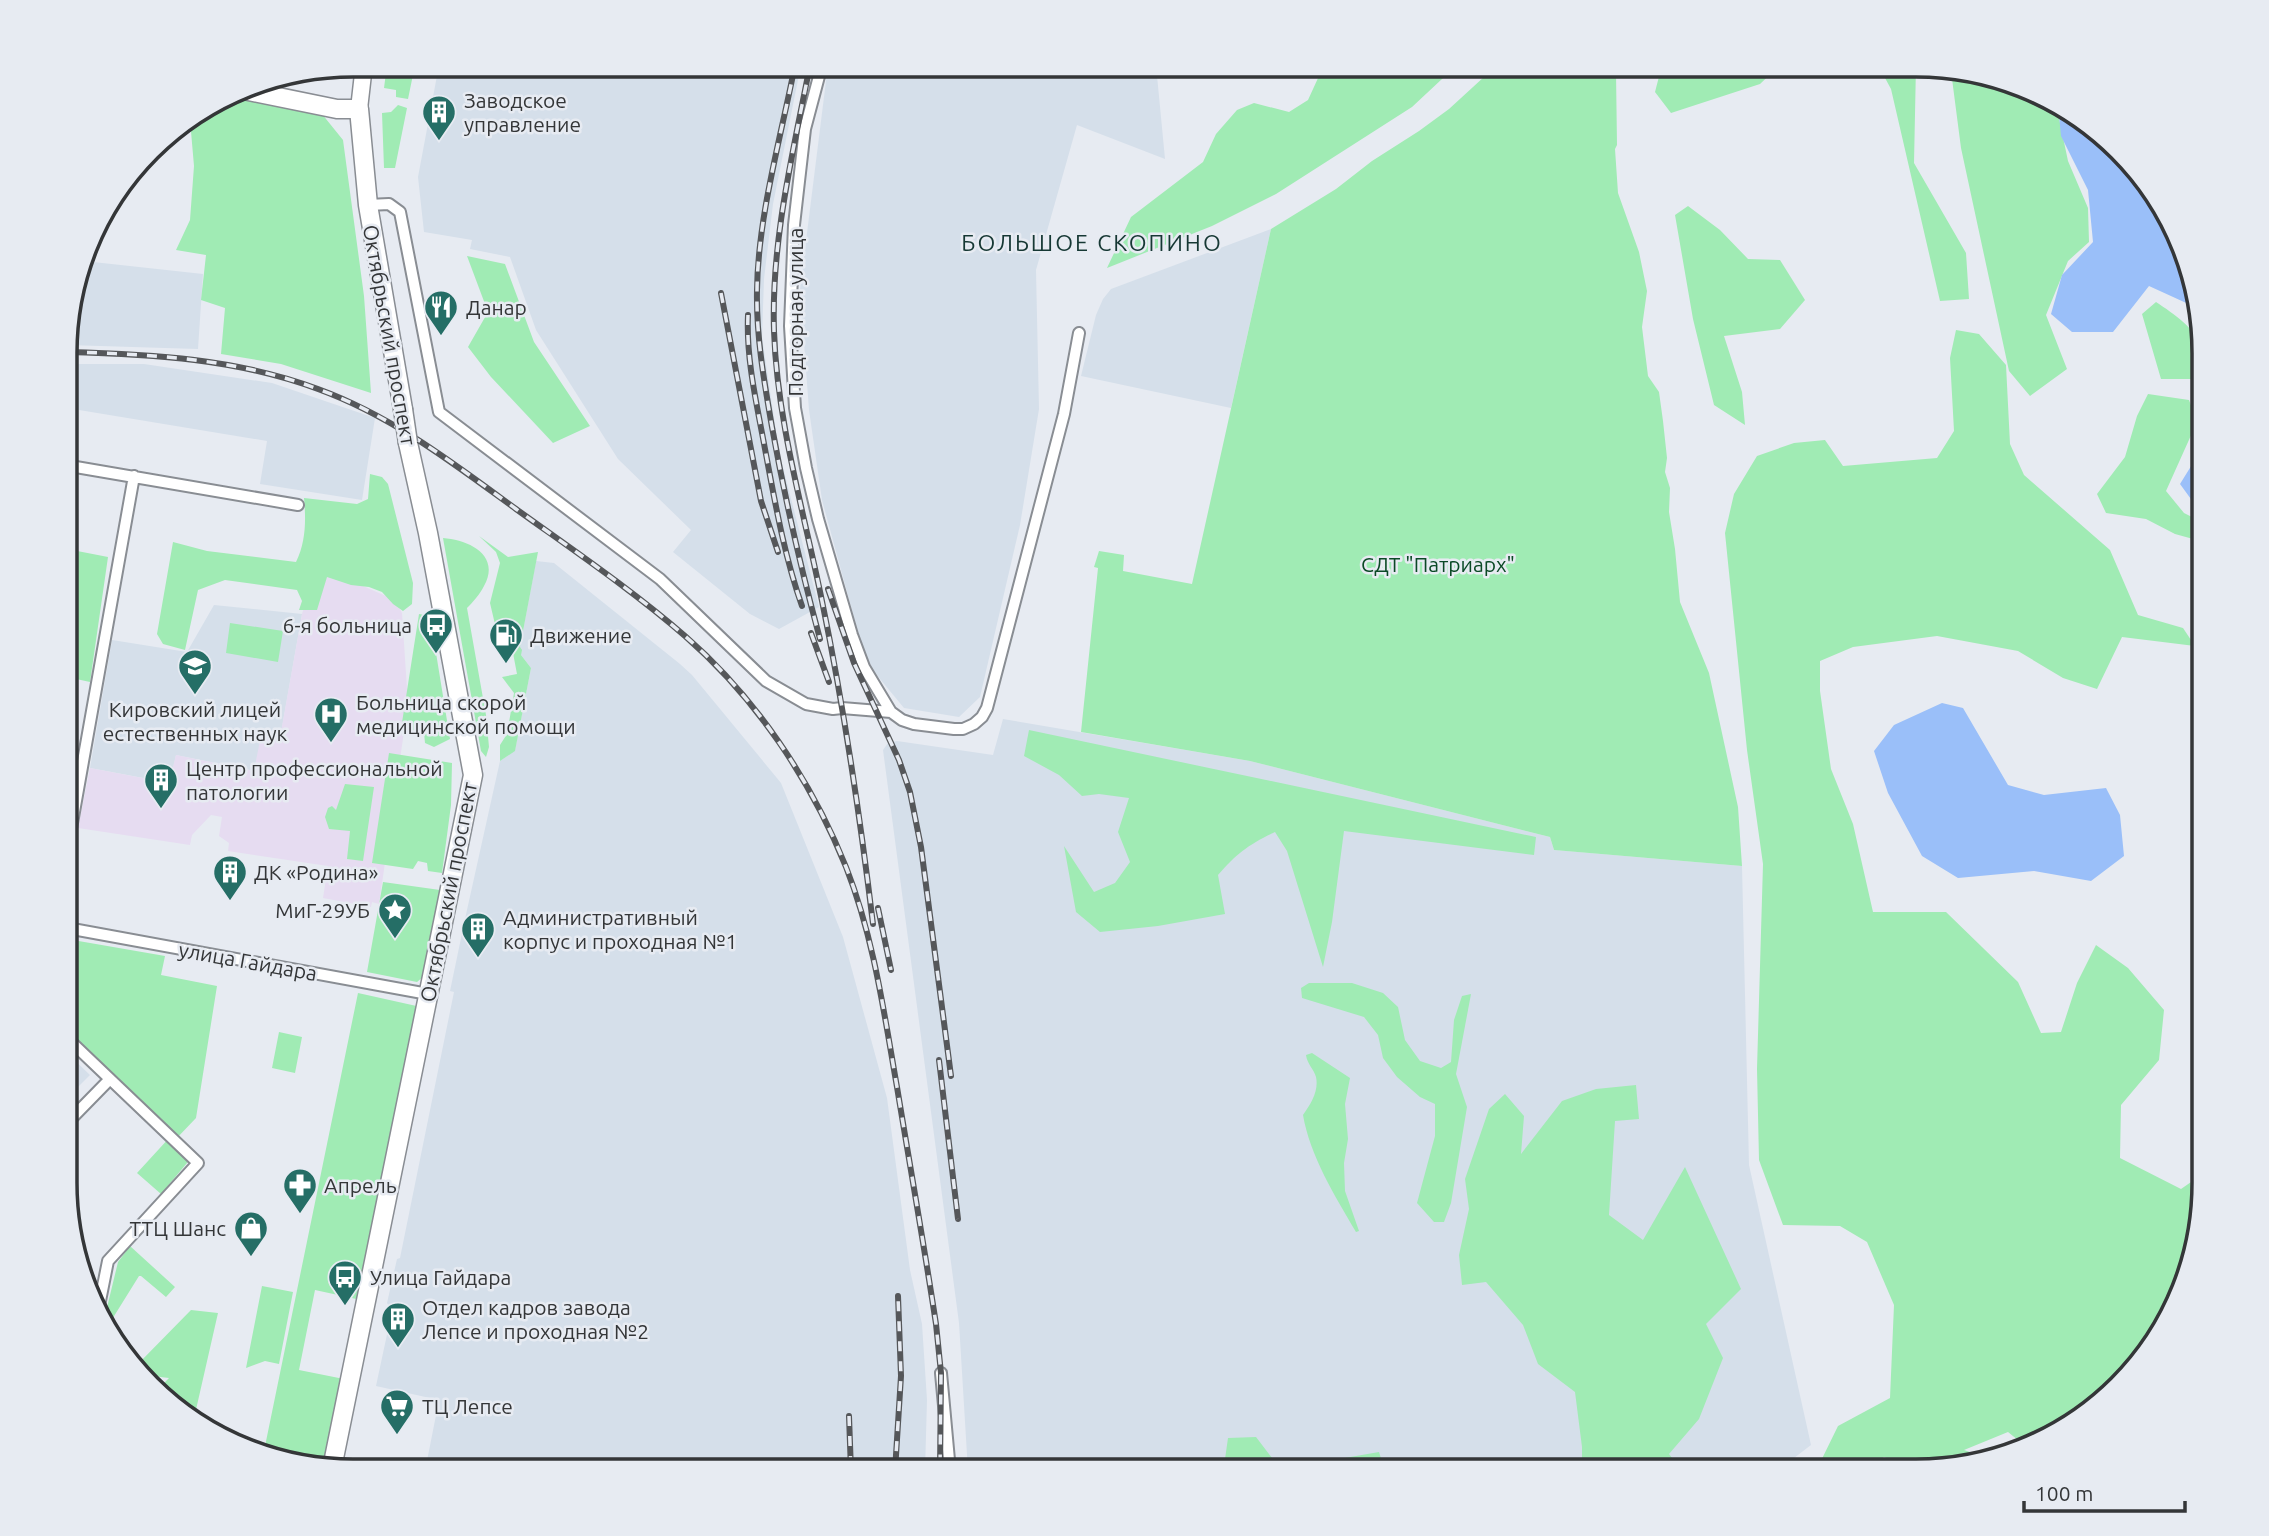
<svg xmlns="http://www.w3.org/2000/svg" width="2269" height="1536" font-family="Ubuntu,sans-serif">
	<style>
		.built { fill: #d5dfea }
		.medical { fill: #e6dcf1 }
		.green { fill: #a0ebb4 }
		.water { fill: #9abff9 }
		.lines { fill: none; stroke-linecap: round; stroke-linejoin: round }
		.minor-casing { stroke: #898d93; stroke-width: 14 }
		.secondary-casing { stroke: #898d93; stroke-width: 19 }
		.primary-casing { stroke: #898d93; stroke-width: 21 }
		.minor { stroke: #fff; stroke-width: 10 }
		.secondary { stroke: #fff; stroke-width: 16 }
		.primary { stroke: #fff; stroke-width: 18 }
		.rail-casing { stroke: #55575a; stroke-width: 6 }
		.rail { stroke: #e7ebf2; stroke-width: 3.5; stroke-dasharray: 10; stroke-linecap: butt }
		.primary-bridge-casing { stroke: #898d93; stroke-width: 21; stroke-linecap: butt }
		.primary-bridge { stroke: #fff; stroke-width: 18 }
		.labels { text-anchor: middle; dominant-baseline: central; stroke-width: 5; stroke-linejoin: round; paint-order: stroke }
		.poi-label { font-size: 21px; fill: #343638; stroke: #e7ebf2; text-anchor: start }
		.street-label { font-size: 21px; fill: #343638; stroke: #e7ebf2 }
		.park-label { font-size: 21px; fill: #0b4a26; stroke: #e7ebf2 }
		.neighbourhood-label { font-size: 23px; letter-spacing: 2px; fill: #163834; stroke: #e7ebf2 }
		.rim { fill: none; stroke: #343638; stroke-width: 3.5 }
	</style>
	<rect width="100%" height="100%" fill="#e7ebf2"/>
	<!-- built -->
	<path class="built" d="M439,65H801L773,204L764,279L762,337L779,452L819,607L779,629L750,614L673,552L691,530L618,459L536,330L510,257L470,249L472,240L424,232L418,177Z
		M828,65H1156L1165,159L1077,125L1036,270L1039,409L1020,525L980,697L959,717L904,708L866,662L822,500L809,410L800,289Z
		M1271,229L1231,408L1081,376L1096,315L1103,299L1111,289Z
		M84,261L203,274L198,349L67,345V316Z
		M67,364H144L272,383L375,418L362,500L260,484L267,441L67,408Z
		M536,561L554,563L680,664L692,675L781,783L843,937L887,1098L910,1270L922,1324L927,1400L925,1471H425L439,1400L376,1386L392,1311L387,1303L397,1259L400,1258L454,992L450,991L465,919L500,761L515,750L531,668L521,655L520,647Z
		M214,605L302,614L281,733L255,771L176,755L170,783L90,768L112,640L187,652Z
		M1003,719L1250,761L1550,837L1554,850L1742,866L1749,1165L1811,1445L1777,1471H968L959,1323L883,750L888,743L897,741L993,755Z
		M67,1053L90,1075L67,1098Z"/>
	<!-- medical -->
	<path class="medical" d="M315,570L358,579L363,586L395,600L402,613L408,704L379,904L372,902L371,907L323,898L328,866L228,851L229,843L219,836L222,817L211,815L192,835L190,845L78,828L90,768L169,783L176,755L254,771L261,735L281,732L302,614Z"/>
	<!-- green -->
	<path class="green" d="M387,65H415L408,99L396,97V90L384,88Z
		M1324,65H1457L1412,107L1276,194L1212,226L1107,268L1131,217L1203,162L1216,134L1237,110L1254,103L1289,112L1308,100Z
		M1497,65H1629L1630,68L1616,72L1617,145L1615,149L1618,193L1639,252L1647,291L1642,327L1648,376L1659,392L1663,421L1667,458L1665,472L1670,488L1669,512L1675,549L1680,602L1709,673L1738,807L1742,866L1554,850L1550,837L1250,761L1081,732L1098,568L1094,567L1099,551L1124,555L1123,571L1192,584L1271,229L1336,189L1372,161L1419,131L1449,109Z
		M1662,65H1780L1760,84L1671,113L1655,92Z
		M1878,65H1916L1914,163L1966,253L1969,299L1940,301L1891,89Z
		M1951,71L2008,80L2056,104L2068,161L2088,208L2089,242L2068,261L2046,315L2067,369L2030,396L2009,371L1961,148Z
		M229,96L322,114L343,140L364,296L371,393L281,364L221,354L225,308L201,300L206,255L176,250L190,220L194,166L190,120Z
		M398,105L407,108L395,168H384L382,113L391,112Z
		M1688,206L1720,230L1748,259L1780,260L1805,300L1780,329L1724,336L1742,392L1745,425L1714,405L1693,319L1675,215Z
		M467,256L505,264L534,342L590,426L553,443L491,377L468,347L488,312Z
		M2156,302C2174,314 2197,329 2203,351C2206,359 2204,371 2204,379H2161L2142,314Z
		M1956,330L1979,334L2006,365L2010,444L2024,475L2110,550L2138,615L2183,628L2195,646L2122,637L2097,689L2063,678L2018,651L1937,636L1853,647L1820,661V691L1831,769L1853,824L1873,912H1946L2018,982L2041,1033L2061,1032L2077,983L2096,945L2128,968L2164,1010L2159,1060L2121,1105L2120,1158L2181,1189L2204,1173V1201L2189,1275L2155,1343L2060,1433L2023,1444L2008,1432L1964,1450L1982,1456L1934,1471H1908L1905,1464L1884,1457L1863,1471H1816L1838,1426L1890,1398L1894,1305L1867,1242L1840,1226L1783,1225L1759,1160L1757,1069L1763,864L1747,750L1725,533L1734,494L1757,456L1794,443L1825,440L1843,466L1937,458L1954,431L1950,358Z
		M2148,394L2189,400L2197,422L2166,491L2184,513L2204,523V542L2175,534L2146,519L2106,513L2097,494L2125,457L2137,416Z
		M370,474L382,477L388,484L413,583L412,604L403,611L393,604L382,592L369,587L351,585L327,577L317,610H299L302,601L297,590L225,580L198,590L185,650L163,644L157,634L173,542L207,551L296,562C306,542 306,520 304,498L357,504L368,499Z
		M479,536L508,557L538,552L520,647L522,650L521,655L531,668L515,751L500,761V745L507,734L514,693L502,677L517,674L513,653L502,654L490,603L500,563L496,552Z
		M443,538C469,540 501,555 484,586C480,594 473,602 467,608L486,715L489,747L486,757L481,751Z
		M67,549L108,557L90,682L67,677Z
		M419,614L430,616L450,739L434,747L425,743L424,733L401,729Z
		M230,623L283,631L278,662L226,653Z
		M1029,730L1536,837L1534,855L1344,831L1332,922L1323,967L1287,851L1275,832C1249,844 1236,854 1218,875L1225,914L1158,926L1100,932L1076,912L1064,846L1094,892L1115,883L1130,862L1118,832L1129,798L1099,794L1082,796L1059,775L1024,756Z
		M389,753L452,763L451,805L442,873L428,871L427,863L418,861L413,869L372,863Z
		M345,784L374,787L363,861L347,859L350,831L329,829L325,817L328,808L332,806L336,810Z
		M383,882L440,890L424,976L417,982L367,972Z
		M67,939L165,956L161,975L217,986L196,1118L175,1140L192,1157L161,1194L137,1173L170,1137L67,1038Z
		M1309,983H1352L1383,993L1398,1007L1405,1040L1420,1061L1441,1068L1451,1062L1454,1020L1462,996L1471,994L1456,1074L1467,1107L1451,1203L1444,1222H1434L1417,1203L1435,1136V1104L1420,1097L1397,1077L1383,1058L1378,1035L1364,1017L1302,998L1301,988Z
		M358,993L421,1007L361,1300L315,1290L299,1370L344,1379L327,1467L263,1456Z
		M279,1032L302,1037L295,1073L272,1068Z
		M1312,1053L1350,1078L1345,1104L1348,1139L1344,1163L1345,1191L1359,1231L1356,1232C1335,1196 1310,1156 1303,1115C1311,1104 1319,1091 1316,1077C1314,1069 1307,1064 1306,1055Z
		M1636,1085L1639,1119L1615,1121L1609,1215L1643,1240L1685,1167L1741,1289L1706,1324L1723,1358L1699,1419L1669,1454L1682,1471H1582V1447L1575,1392L1538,1364L1523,1325L1486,1282L1462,1285L1459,1255L1469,1209L1465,1179L1489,1109L1505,1094L1524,1116L1521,1154L1562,1101L1596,1089Z
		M130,1246L175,1287L166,1297L141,1276H139L106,1329L103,1324L118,1262Z
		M262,1286L293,1292L279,1364L265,1361L246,1368Z
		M191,1310L218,1313L195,1414L197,1424L160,1387L169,1378L152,1376L138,1364Z
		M1256,1437L1282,1471H1227L1224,1466L1228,1438Z
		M1379,1452L1385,1471H1326L1333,1460Z"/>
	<!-- water -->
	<path class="water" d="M2058,105L2076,114L2166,209L2195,307L2149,286L2113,332H2072L2051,314L2062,275L2093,242L2088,190L2061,136Z
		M2204,454V517L2180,484L2193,463Z
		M1942,703L1963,708L2008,785L2044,795L2106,788L2120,815L2124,856L2091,881L2034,871L1958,878L1922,856L1888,793L1874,751L1894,725Z"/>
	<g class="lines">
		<!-- minor casing -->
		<g class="minor-casing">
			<path id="minor" d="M822,65L805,129L794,225L790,326L795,408L806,468L818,519L852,635L864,667L891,712
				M368,205L389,204L400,212L439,412L660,579L766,681L806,704L833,709L842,708L891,712L902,720L914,724L954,729H963L974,724L982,717L987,708L1064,414L1079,333
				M67,468L70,466L298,505
				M67,851L134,476
				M67,928L428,994
				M67,1038L198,1163L108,1261L98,1311
				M67,1123L110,1079
				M941,1373L950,1471"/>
		</g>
		<!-- secondary casing -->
		<g class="secondary-casing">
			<path id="secondary" d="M359,109L364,65"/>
		</g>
		<!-- primary casing -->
		<g class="primary-casing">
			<path id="primary" d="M239,89L337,109H359L368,205L403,409
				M332,1468L473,775L428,533L408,443"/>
		</g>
		<!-- minor -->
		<use href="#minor" class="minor"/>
		<!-- secondary -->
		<use href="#secondary" class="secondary"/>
		<!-- primary -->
		<use href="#primary" class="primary"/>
		<!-- rail casing -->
		<g class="rail-casing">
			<path id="rail" d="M795,65C781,137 758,216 757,290C756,336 764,381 772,427C785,499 801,569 820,639
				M810,65C793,153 771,241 774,331C777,422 804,512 822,601C844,708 860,816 873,924
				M721,293L761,501L778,552
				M748,315C746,360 757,405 765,449C775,502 784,555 802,606
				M67,352C152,354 238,359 318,389C392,416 453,463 516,509C573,550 632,590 685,636C756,698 811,780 846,867C874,938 884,1013 897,1087C910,1166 924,1245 936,1324L941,1373L940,1471
				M828,589L854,663L899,760L910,792L921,847L951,1076
				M811,633L829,682
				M878,908L891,970
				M939,1060L958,1219
				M849,1416L851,1471
				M895,1471L901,1376L898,1296"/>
		</g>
		<!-- rail -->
		<use href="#rail" class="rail"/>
		<!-- primary-bridge casing -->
		<g class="primary-bridge-casing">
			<path id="primary-bridge" d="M403,409L408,443"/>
		</g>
		<!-- primary-bridge -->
		<use href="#primary-bridge" class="primary-bridge"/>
	</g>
	<!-- icons -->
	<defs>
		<g id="building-pin" transform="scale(1.75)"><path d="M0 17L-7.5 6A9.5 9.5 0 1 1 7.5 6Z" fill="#256e66" stroke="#e7ebf2"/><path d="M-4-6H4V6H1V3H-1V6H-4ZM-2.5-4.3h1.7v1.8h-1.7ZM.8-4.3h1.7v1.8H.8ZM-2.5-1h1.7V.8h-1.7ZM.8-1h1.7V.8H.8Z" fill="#fff"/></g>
		<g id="restaurant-pin" transform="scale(1.75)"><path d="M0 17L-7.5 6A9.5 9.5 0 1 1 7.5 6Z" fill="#256e66" stroke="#e7ebf2"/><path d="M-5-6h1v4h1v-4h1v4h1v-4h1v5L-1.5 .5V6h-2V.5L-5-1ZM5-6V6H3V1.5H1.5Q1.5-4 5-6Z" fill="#fff"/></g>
		<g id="bus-pin" transform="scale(1.75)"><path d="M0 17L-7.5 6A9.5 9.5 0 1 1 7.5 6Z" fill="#256e66" stroke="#e7ebf2"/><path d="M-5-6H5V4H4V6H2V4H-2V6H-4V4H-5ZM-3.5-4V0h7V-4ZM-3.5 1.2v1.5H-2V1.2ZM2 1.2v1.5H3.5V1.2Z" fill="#fff"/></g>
		<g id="fuel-pin" transform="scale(1.75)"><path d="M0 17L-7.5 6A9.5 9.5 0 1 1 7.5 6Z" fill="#256e66" stroke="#e7ebf2"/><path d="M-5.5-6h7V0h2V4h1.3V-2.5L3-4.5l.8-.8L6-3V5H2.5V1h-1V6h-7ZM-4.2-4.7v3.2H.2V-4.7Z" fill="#fff"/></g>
		<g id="school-pin" transform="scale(1.75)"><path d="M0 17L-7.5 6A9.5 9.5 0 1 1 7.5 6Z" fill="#256e66" stroke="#e7ebf2"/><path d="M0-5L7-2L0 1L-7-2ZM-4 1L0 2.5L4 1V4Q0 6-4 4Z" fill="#fff"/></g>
		<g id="hospital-pin" transform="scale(1.75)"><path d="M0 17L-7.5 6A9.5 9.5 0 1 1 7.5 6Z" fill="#256e66" stroke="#e7ebf2"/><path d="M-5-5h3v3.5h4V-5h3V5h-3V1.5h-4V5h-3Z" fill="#fff"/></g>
		<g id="sight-pin" transform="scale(1.75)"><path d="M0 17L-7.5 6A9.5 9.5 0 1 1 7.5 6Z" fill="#256e66" stroke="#e7ebf2"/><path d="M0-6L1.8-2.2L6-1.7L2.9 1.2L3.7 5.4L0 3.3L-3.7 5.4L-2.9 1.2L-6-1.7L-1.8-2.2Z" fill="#fff"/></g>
		<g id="pharmacy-pin" transform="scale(1.75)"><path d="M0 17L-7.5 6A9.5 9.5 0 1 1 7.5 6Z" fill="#256e66" stroke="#e7ebf2"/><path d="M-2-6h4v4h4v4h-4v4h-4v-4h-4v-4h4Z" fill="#fff"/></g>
		<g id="shop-pin" transform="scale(1.75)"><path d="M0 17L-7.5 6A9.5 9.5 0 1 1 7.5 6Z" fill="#256e66" stroke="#e7ebf2"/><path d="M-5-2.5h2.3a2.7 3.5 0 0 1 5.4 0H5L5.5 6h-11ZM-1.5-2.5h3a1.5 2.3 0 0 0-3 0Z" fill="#fff"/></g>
		<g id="supermarket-pin" transform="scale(1.75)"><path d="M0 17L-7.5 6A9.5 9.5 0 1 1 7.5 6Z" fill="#256e66" stroke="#e7ebf2"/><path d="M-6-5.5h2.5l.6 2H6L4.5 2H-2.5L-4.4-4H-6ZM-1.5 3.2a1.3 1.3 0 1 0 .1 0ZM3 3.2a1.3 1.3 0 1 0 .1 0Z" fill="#fff"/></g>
	</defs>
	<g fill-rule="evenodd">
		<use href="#building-pin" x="439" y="112"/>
		<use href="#restaurant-pin" x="441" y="307"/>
		<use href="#bus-pin" x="436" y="625"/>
		<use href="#fuel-pin" x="506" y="635"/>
		<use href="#school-pin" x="195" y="666"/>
		<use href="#hospital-pin" x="331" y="714"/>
		<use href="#building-pin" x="161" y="780"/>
		<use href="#building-pin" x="230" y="872"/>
		<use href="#sight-pin" x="395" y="910"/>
		<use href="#building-pin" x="478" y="929"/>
		<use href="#pharmacy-pin" x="300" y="1185"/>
		<use href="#shop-pin" x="251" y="1228"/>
		<use href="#bus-pin" x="345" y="1277"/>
		<use href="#building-pin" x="398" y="1319"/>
		<use href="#supermarket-pin" x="397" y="1406"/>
	</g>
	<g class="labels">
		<!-- poi labels -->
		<g class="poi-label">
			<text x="464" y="100">Заводское<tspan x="464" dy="24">управление</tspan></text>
			<text x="466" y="307">Данар</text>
			<text x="412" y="625" text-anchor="end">6-я больница</text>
			<text x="530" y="635">Движение</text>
			<text x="356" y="702">Больница скорой<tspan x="356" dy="24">медицинской помощи</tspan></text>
			<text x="195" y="709" text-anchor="middle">Кировский лицей<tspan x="195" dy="24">естественных наук</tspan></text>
			<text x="186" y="768">Центр профессиональной<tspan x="186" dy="24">патологии</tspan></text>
			<text x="254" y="872">ДК «Родина»</text>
			<text x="370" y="910" text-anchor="end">МиГ-29УБ</text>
			<text x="503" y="917">Административный<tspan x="503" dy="24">корпус и проходная №1</tspan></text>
			<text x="324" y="1185">Апрель</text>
			<text x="226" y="1228" text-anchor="end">ТТЦ Шанс</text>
			<text x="370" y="1277">Улица Гайдара</text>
			<text x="422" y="1307">Отдел кадров завода<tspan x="422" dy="24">Лепсе и проходная №2</tspan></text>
			<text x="422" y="1406">ТЦ Лепсе</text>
		</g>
		<!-- street labels -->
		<g class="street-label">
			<text transform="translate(795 312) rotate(-90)">Подгорная улица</text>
			<text transform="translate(390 335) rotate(80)">Октябрьский проспект</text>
			<text transform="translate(448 892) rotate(-79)">Октябрьский проспект</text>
			<text transform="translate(248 961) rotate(10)">улица Гайдара</text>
		</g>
		<!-- park labels -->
		<g class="park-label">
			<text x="1438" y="564">СДТ "Патриарх"</text>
		</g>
		<!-- neighbourhood labels -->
		<g class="neighbourhood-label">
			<text x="1092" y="242">БОЛЬШОЕ СКОПИНО</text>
		</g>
	</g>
	<!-- crop -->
	<path d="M0 0H2269V1536H0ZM353 77H1916A276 276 0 0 1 2192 353V1183A276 276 0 0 1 1916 1459H353A276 276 0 0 1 77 1183V353A276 276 0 0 1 353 77Z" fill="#e7ebf2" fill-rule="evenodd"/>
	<path class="rim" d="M353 77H1916A276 276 0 0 1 2192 353V1183A276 276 0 0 1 1916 1459H353A276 276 0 0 1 77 1183V353A276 276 0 0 1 353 77Z"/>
	<!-- scale -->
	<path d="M2024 1501v10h161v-10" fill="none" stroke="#343638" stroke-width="3.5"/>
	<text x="2035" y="1501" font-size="21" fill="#343638" stroke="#e7ebf2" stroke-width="5" paint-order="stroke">100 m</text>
</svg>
